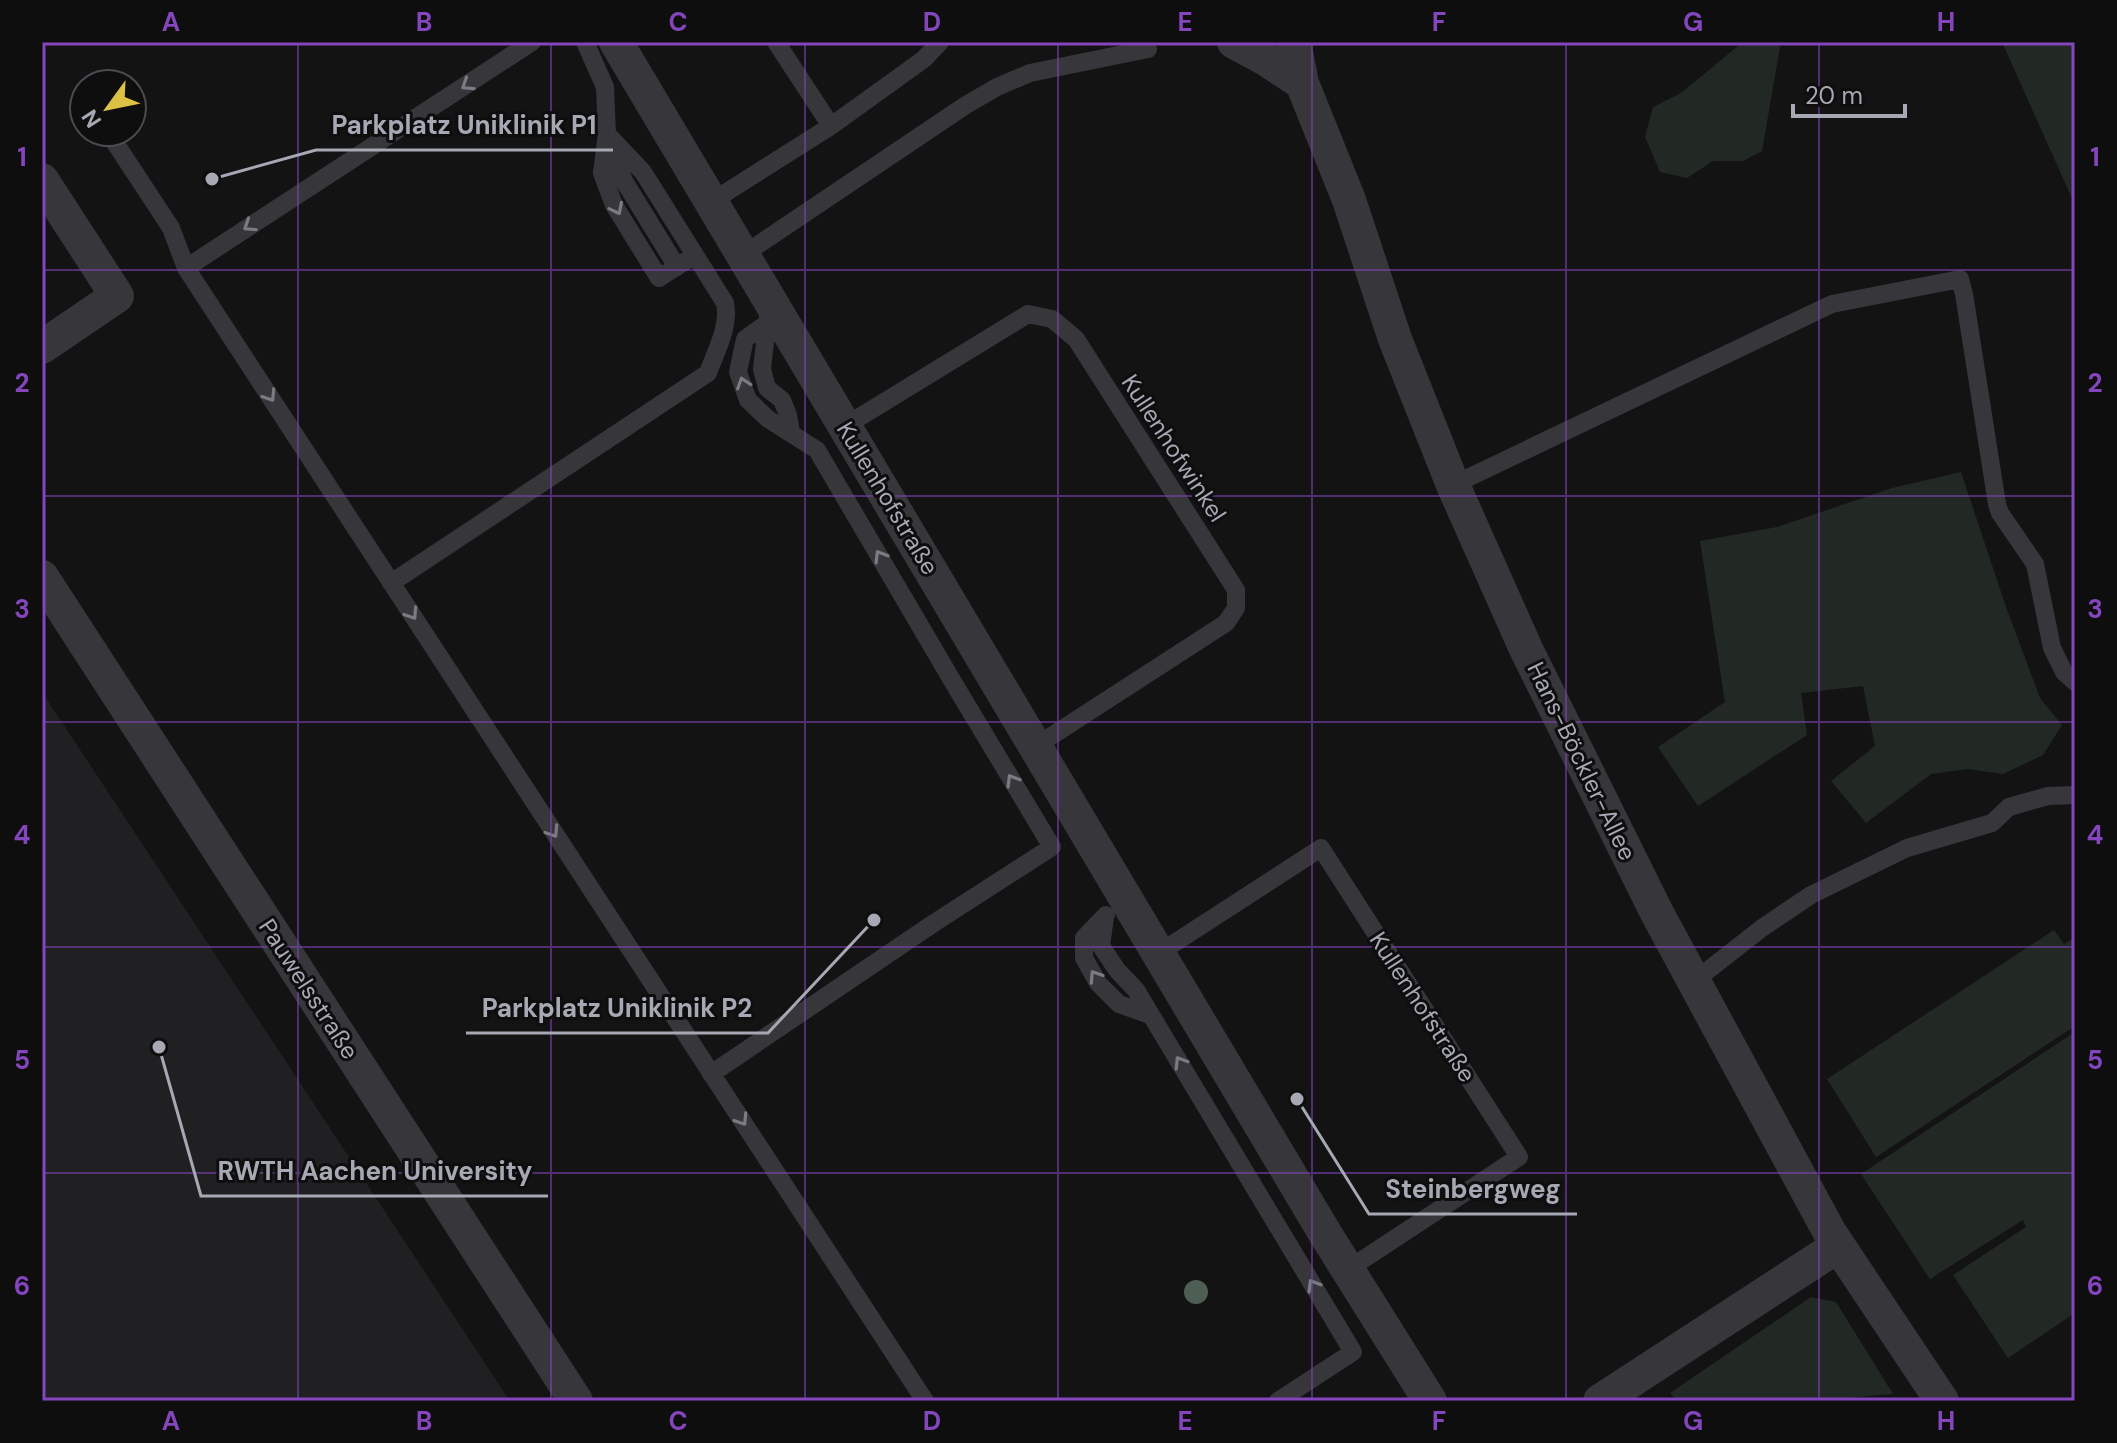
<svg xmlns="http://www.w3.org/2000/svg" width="2117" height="1443" font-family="'DM Sans',sans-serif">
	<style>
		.built { fill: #201f21 }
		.green { fill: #222924 }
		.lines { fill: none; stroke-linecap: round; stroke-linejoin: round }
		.service { stroke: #37373b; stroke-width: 18 }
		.minor { stroke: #37373b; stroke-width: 34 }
		.tree { fill: #4e5e53 }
		.oneway { stroke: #7a7b83 }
		.grid { fill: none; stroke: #8445bd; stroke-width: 2; stroke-opacity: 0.55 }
		.labels { text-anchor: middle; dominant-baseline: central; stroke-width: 6; stroke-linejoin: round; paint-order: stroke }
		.street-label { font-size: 24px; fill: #a6a8b3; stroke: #0e0e0f }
		.leader { fill: none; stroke: #a6a8b3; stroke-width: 3 }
		.callout-dot { fill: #a6a8b3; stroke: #0e0e0f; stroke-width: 3 }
		.callout-label { font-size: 26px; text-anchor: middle; font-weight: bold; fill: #a6a8b3; stroke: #0e0e0f; stroke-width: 6; stroke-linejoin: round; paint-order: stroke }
		.neatline { fill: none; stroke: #8445bd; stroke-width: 3 }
		.grid-label { font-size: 26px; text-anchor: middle; font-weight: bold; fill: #8445bd }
	</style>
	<rect width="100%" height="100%" fill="#131314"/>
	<!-- built -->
	<path class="built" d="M42,692L510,1401H42Z"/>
	<!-- green -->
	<path class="green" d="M1743,42H1776L1780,47L1762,151L1743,161H1713L1687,178L1660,172L1645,137L1653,107L1681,93Z
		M2002,42H2075V205Z
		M1961,472L2006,607L2040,698L2062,725L2043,755L2003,774L1968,769L1931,774L1866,823L1831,781L1875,746L1863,686L1801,693L1807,735L1698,806L1658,747L1725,702L1700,541L1777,527L1892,488Z
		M2054,930L2064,944L2075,937V1026L1876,1157L1827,1079Z
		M2075,1032V1313L2008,1358L1953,1275L2026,1227L2023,1220L1930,1279L1861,1174Z
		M1811,1297L1836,1302L1893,1394L1813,1401H1677L1670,1393Z"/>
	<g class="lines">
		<!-- service -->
		<path class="service" d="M585,42L605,87L607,134L602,173L614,205L659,278L695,255
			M776,42L831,126
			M108,132L171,228L186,268L925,1401
			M609,141L624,181L677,267
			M711,202L831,126L924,59L940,42
			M743,255L966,105L997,87L1030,73L1148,49
			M186,268L532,42
			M768,316L762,369L767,388L782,400L788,415L791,432
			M845,426L1028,314L1052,319L1076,339L1236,590V608L1226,623L1036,746
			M1453,485L1832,304L1960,279L1964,294L1997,504L2000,513L2035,564L2052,648L2064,672L2075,682
			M391,583L708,373C716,351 730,326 725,303L643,172L607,134
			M1106,915L1084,938V958L1098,983L1119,1004L1150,1015
			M1105,917L1101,946L1117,970L1136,990L1353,1352L1278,1401
			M1159,953L1321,848L1519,1157L1347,1270
			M1693,982L1762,928L1811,895L1907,848L1992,823L2009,807L2048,796L2075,795
			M711,1074L934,923L1052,847L953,682L817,450L768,419L748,400L738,372L745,339L766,324"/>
		<!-- minor -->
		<path class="minor" d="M616,42L1326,1235L1430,1401
			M1234,42L1264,58L1302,83L1294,42
			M1302,83L1349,200L1395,339L1453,485L1526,649L1657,913L1830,1233L1942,1401
			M42,180L117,296L42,347
			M42,577L576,1401
			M1600,1401L1838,1246"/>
	</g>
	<!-- trees -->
	<circle class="tree" cx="1196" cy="1292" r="12"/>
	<!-- one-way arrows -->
	<defs><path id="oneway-chevron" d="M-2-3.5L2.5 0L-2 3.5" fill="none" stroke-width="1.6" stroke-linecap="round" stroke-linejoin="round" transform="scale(2)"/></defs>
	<g class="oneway">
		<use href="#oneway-chevron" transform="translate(467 85) rotate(147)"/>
		<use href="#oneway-chevron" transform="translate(617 209) rotate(63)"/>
		<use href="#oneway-chevron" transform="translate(249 226) rotate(147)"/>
		<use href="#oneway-chevron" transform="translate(743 383) rotate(-108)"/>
		<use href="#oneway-chevron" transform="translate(270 396) rotate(57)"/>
		<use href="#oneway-chevron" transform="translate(880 556) rotate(-121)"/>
		<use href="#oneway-chevron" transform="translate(412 614) rotate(57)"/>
		<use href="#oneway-chevron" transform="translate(1012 780) rotate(-121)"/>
		<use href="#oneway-chevron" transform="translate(553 832) rotate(57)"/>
		<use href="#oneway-chevron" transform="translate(1095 976) rotate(-123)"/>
		<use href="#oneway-chevron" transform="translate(1180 1062) rotate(-122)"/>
		<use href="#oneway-chevron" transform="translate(742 1120) rotate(57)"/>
		<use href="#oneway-chevron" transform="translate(1313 1285) rotate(-121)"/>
	</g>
	<!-- grid -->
	<path class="grid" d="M298,42V1401M551,42V1401M805,42V1401M1058,42V1401M1312,42V1401M1566,42V1401M1819,42V1401M42,270H2075M42,496H2075M42,722H2075M42,947H2075M42,1173H2075"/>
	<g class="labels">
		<!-- street labels -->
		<g class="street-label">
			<text transform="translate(1174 448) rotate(57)">Kullenhofwinkel</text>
			<text transform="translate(888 498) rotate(59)">Kullenhofstraße</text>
			<text transform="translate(1582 761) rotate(64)">Hans-Böckler-Allee</text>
			<text transform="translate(309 989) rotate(57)">Pauwelsstraße</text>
			<text transform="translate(1423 1007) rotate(57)">Kullenhofstraße</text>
		</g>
	</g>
	<!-- callouts -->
	<path class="leader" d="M212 179L316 150H613M874 920L768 1033H466M159 1047L201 1196H548M1297 1099L1369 1214H1577"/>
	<g class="callout-dot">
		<circle cx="212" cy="179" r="8"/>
		<circle cx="874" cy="920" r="8"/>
		<circle cx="159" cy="1047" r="8"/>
		<circle cx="1297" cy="1099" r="8"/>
	</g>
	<g class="callout-label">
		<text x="464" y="134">Parkplatz Uniklinik P1</text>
		<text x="617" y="1017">Parkplatz Uniklinik P2</text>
		<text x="375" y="1180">RWTH Aachen University</text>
		<text x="1473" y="1198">Steinbergweg</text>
	</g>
	<!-- border -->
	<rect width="2117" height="1443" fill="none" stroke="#0e0e0f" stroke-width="88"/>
	<!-- north arrow -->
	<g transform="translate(108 108) rotate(237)"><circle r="38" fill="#0e0e0f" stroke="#4b4c51" stroke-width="2"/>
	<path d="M0-6L14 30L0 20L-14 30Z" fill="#dcc144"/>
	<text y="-12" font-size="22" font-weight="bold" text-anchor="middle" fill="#a6a8b3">N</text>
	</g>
	<!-- scale -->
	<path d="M1793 104v12h112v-12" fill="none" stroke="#a6a8b3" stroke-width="4"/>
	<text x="1805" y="104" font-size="24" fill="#a6a8b3" stroke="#0e0e0f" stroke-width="6" paint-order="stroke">20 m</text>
	<rect x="44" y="44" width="2029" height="1355" class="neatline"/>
	<g class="grid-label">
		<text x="171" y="31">A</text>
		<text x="424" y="31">B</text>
		<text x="678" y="31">C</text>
		<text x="932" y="31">D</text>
		<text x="1185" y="31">E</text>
		<text x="1439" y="31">F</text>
		<text x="1693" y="31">G</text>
		<text x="1946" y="31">H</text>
		<text x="22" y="166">1</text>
		<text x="2095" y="166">1</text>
		<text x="22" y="392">2</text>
		<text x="2095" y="392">2</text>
		<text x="22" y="618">3</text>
		<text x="2095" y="618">3</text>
		<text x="22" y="844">4</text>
		<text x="2095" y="844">4</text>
		<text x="22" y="1069">5</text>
		<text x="2095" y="1069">5</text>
		<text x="22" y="1295">6</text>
		<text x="2095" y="1295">6</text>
		<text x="171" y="1430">A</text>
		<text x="424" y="1430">B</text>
		<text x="678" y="1430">C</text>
		<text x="932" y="1430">D</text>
		<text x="1185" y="1430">E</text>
		<text x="1439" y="1430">F</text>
		<text x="1693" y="1430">G</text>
		<text x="1946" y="1430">H</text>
	</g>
</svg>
